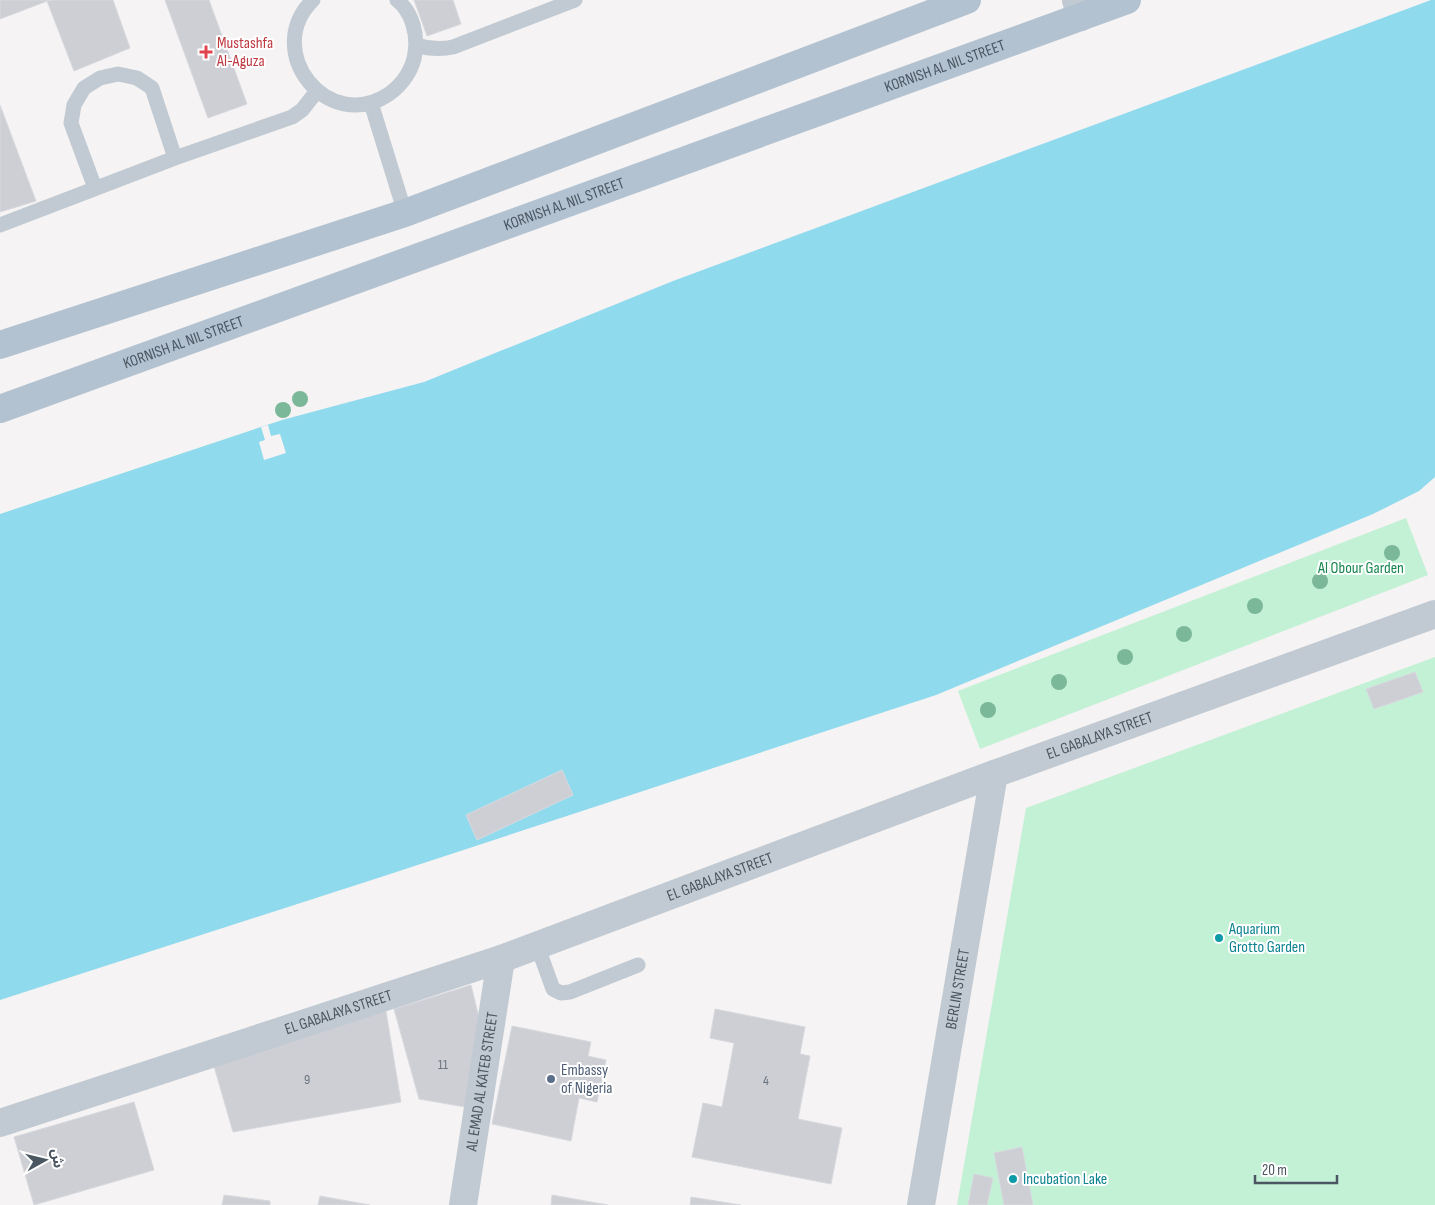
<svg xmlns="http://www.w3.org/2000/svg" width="1435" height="1205" font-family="'Sofia Sans Condensed','Noto Sans Arabic',sans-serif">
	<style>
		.green { fill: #c3f1d5 }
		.water { fill: #90daee }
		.pier { fill: #f5f3f3 }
		.building { fill: #cdcfd5; stroke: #d7d9de }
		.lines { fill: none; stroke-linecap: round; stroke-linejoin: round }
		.service { stroke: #c1cad2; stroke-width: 15 }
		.minor { stroke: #c1cad2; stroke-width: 28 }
		.tertiary { stroke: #c1cad2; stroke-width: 28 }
		.primary { stroke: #b3c2d1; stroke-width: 28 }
		.tree { fill: #7bb799 }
		.health-dot { fill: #e0444e; stroke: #fff; stroke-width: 2 }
		.culture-dot { fill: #0f9aa8; stroke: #fff; stroke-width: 2 }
		.service-dot { fill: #5c6f8a; stroke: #fff; stroke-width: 2 }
		.labels { text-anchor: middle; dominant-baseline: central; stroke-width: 4; stroke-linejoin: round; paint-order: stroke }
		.number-label { font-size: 14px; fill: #6b747e }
		.health-label { font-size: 16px; fill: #be3a42; stroke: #fff; text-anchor: start }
		.street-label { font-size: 16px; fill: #4a5661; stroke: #fff }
		.park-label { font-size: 16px; fill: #17864f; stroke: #fff }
		.culture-label { font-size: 16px; fill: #0d838f; stroke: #fff; text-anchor: start }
		.service-label { font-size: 16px; fill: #4e5e75; stroke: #fff; text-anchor: start }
	</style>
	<rect width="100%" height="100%" fill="#f5f3f3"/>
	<!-- green -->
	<path class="green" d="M1406,518L1428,575L980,749L958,691Z
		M1435,657V1205H957L1026,808Z"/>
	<!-- water -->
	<path class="water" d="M1431,0H1435V477L1419,491L1373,514L936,695L381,877L0,1000V514L282,420L424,382L673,281Z"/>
	<!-- pier -->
	<path class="pier" d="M268,425L271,436L280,434L286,453L264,460L259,442L265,440L261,427Z"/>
	<!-- building -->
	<path class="building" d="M0,0H50L0,19Z
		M54,0H113L130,48L74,71L47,1Z
		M165,0H209L247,104L208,118Z
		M414,0H453L461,24L427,36Z
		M0,105L36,201L0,212Z
		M1415,672L1423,692L1374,709L1366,689Z
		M562,770L573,795L477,840L466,815Z
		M471,985L482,1030L471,1108L419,1099L394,1009Z
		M385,1005L401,1102L233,1132L211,1056Z
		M715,1009L805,1027L800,1054L810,1056L798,1119L842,1128L831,1184L692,1157L703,1103L722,1107L734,1043L710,1038Z
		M512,1026L591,1042L588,1056L606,1060L597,1102L579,1098L571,1141L492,1124Z
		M134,1102L154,1170L34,1205L14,1137Z
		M1022,1147L1033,1205H1004L994,1153Z
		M974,1174L993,1178L987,1205H968Z
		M224,1195L270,1201V1205H222Z
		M552,1195L608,1205H551Z
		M320,1196L370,1205H318Z
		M691,1197L741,1205H690Z"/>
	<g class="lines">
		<!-- service -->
		<path class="service" d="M313,0C261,51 328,135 389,94C403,84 413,69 415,53C418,34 412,12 397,0
			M416,45C429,49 439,50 453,47L575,0
			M371,103L405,213
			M95,188L71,123L74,105L84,88L100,78L118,74L137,78L152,88L175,158
			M0,225L175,158L292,117L302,110L317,91
			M537,945L553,989L561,993L570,992L638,965"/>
		<!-- minor -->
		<g class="minor">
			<path d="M1076,0L1081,17"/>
			<path id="s1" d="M463,1205L501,959"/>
			<path id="s2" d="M921,1205L994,774"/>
		</g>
		<!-- tertiary -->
		<path class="tertiary" id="s3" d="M0,1123L501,959L994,774L1435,614"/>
		<!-- primary -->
		<g class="primary">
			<path d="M0,345L405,213L967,0"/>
			<path id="s4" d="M0,409L1127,0"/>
		</g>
	</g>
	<!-- trees -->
	<g class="tree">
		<circle cx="300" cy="399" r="8"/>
		<circle cx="283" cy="410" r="8"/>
		<circle cx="1392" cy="553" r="8"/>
		<circle cx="1320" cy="581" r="8"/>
		<circle cx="1255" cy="606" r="8"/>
		<circle cx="1184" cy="634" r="8"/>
		<circle cx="1125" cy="657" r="8"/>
		<circle cx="1059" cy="682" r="8"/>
		<circle cx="988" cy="710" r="8"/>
	</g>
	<!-- markers -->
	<path class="health-dot" d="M203.5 44.5h5v5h5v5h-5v5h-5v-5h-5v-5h5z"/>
	<g class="culture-dot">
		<circle cx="1219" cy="938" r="5"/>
		<circle cx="1013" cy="1179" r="5"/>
	</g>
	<circle class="service-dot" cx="551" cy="1079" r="5"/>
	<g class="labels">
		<!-- number labels -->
		<g class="number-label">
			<text x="443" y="1064">11</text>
			<text x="307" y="1079">9</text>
			<text x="766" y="1080">4</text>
		</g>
		<!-- health labels -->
		<g class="health-label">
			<text x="217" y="43">Mustashfa<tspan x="217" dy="18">Al-Aguza</tspan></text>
		</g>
		<!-- street labels -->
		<g class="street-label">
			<text stroke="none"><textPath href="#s4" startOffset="1005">KORNISH AL NIL STREET</textPath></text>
			<text stroke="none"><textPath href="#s4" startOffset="600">KORNISH AL NIL STREET</textPath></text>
			<text stroke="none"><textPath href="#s4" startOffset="195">KORNISH AL NIL STREET</textPath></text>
			<text stroke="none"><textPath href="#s3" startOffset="1166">EL GABALAYA STREET</textPath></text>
			<text stroke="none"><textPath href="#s3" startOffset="761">EL GABALAYA STREET</textPath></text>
			<text stroke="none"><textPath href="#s2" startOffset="219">BERLIN STREET</textPath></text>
			<text stroke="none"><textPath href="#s3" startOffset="356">EL GABALAYA STREET</textPath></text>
			<text stroke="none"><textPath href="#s1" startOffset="125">AL EMAD AL KATEB STREET</textPath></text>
		</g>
		<!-- park labels -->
		<g class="park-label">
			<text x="1361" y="568">Al Obour Garden</text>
		</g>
		<!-- culture labels -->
		<g class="culture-label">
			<text x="1229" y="929">Aquarium<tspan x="1229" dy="18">Grotto Garden</tspan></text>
			<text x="1023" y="1179">Incubation Lake</text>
		</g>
		<!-- service labels -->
		<g class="service-label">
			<text x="561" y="1070">Embassy<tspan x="561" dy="18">of Nigeria</tspan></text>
		</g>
	</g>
	<!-- north arrow -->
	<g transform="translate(45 1160) rotate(82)" stroke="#ffffff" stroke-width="4" paint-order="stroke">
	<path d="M0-4L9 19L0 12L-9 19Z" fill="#4a5661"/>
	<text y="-8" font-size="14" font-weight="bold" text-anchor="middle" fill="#4a5661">ش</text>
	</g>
	<!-- scale -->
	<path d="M1255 1175v8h82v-8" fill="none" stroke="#4a5661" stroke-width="2.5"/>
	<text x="1262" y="1175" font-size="15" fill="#4a5661" stroke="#ffffff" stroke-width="4" paint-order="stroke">20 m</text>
</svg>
